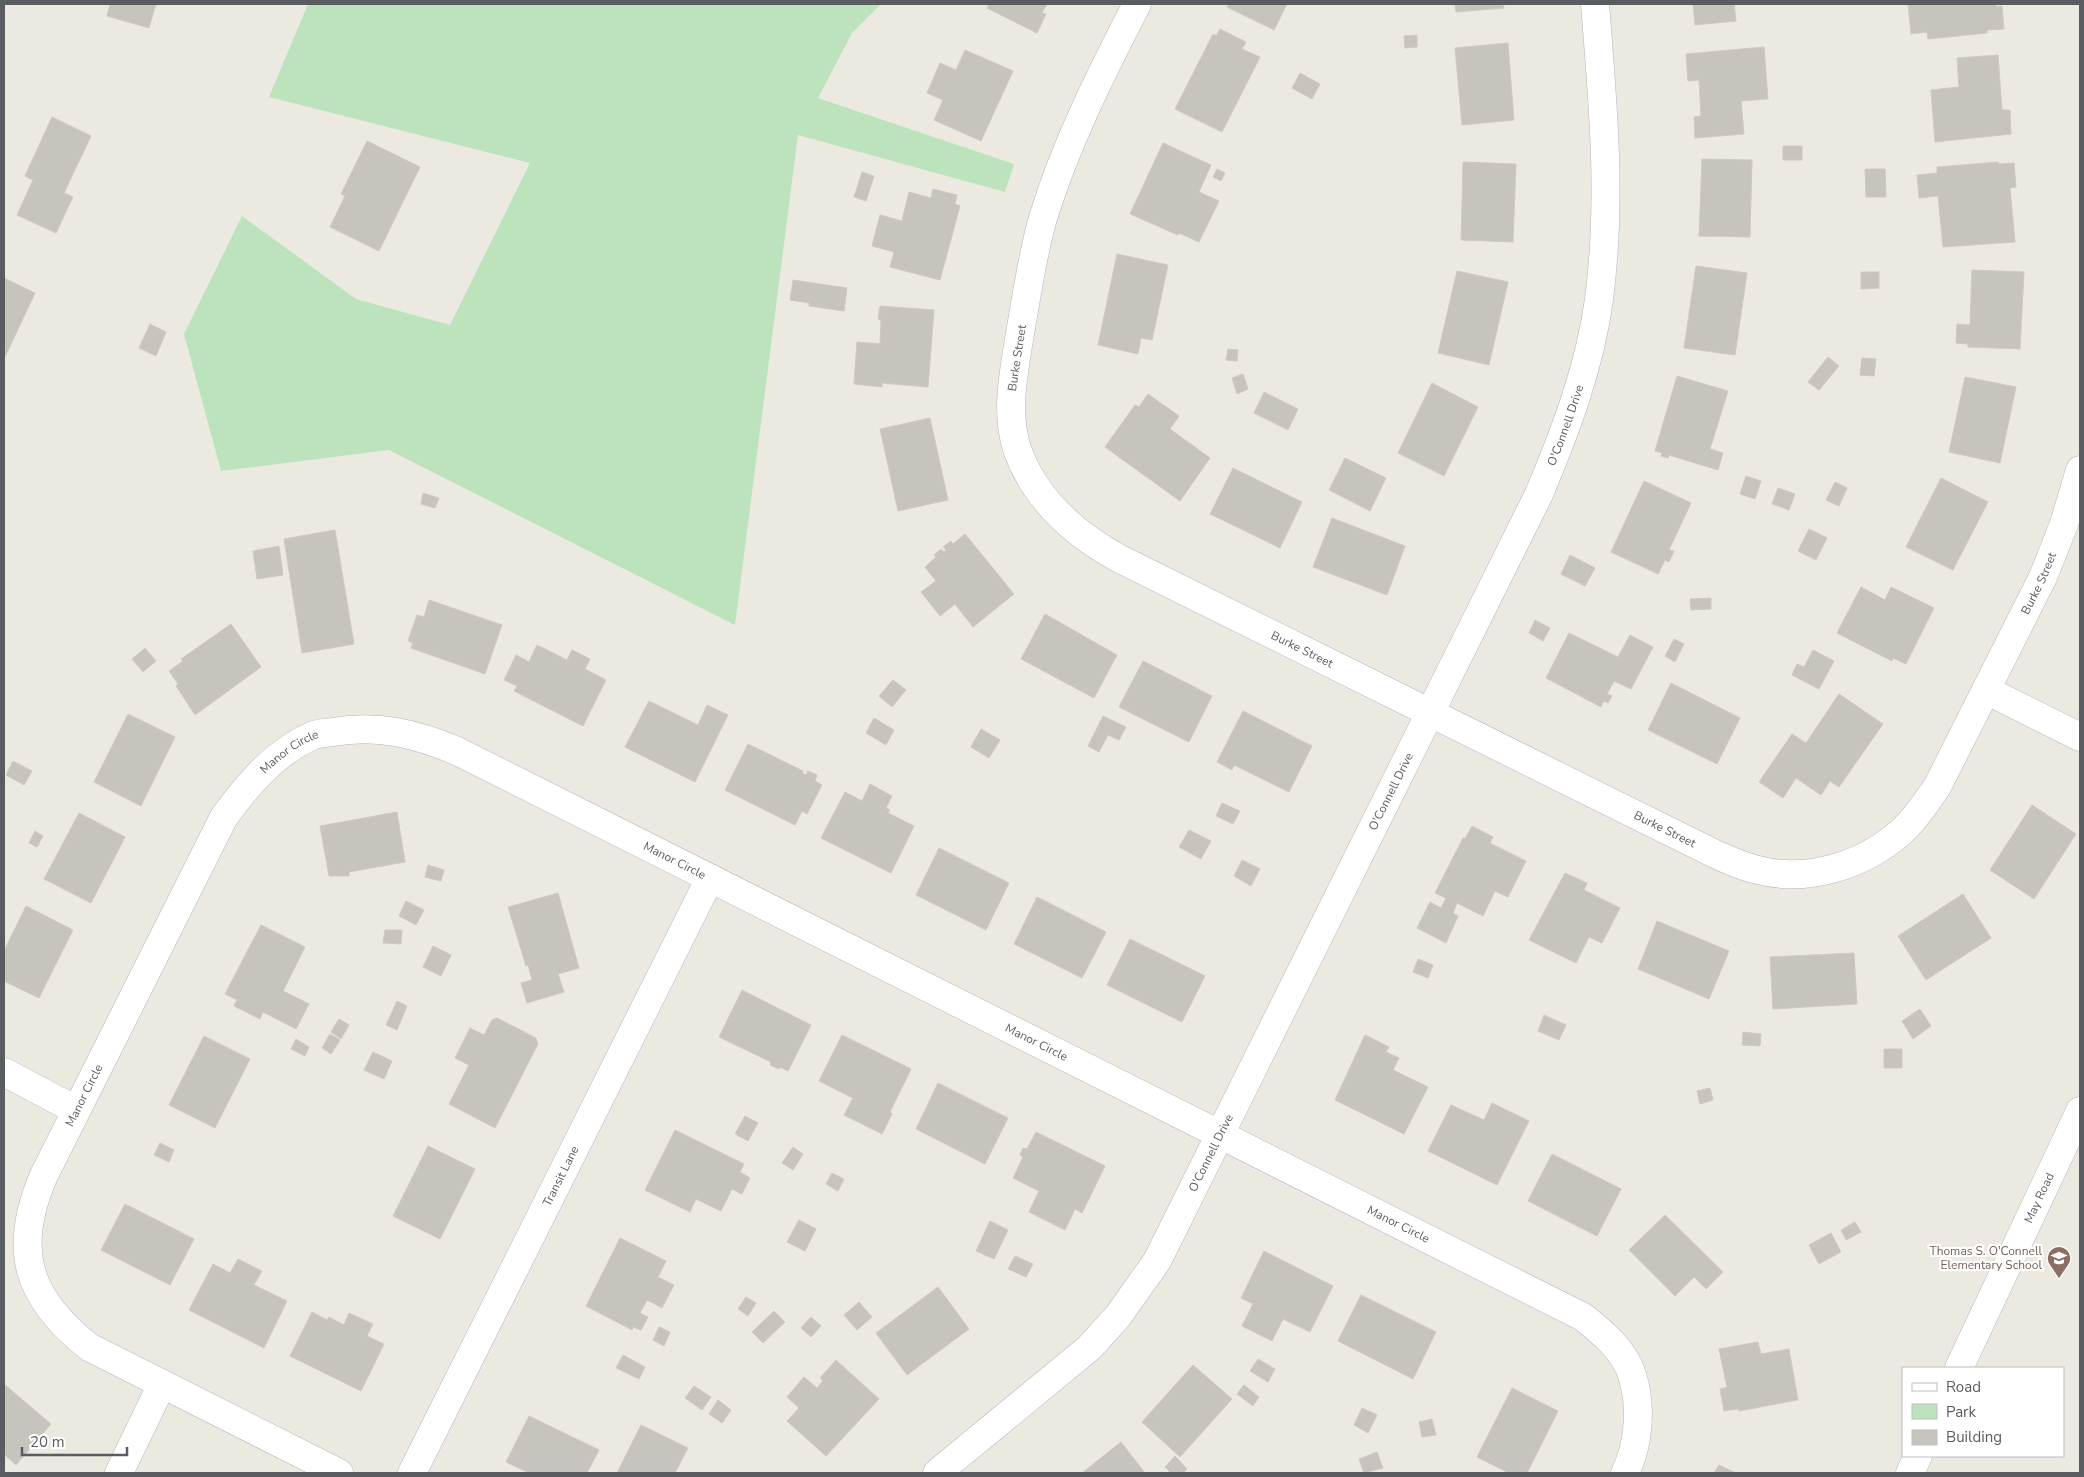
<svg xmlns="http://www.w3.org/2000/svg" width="2084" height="1477" font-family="'Nunito Sans',sans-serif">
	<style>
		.green { fill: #bde3bd }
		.building { fill: #c6c4bd; stroke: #d0cabf }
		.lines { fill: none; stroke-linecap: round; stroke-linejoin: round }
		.minor-casing { stroke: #b3b6bb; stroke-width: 29 }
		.minor { stroke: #fff; stroke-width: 28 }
		.labels { text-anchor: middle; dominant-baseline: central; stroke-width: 4.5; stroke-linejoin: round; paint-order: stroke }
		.street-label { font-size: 12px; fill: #595c61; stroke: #fff }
		.education-label { font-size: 12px; fill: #785e54; stroke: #fff; text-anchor: end }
	</style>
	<rect width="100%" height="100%" fill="#ece9e0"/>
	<!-- green -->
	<path class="green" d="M308,4H881L852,33L818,98L1014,164L1005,192L798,135L735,625L389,450L221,471L184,334L242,216L356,299L450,325L530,163L269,97Z"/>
	<!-- building -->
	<path class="building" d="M110,4H156L149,28L107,16Z
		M989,4H1047L1042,13L1046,14L1037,33L987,8Z
		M1229,4H1287L1274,30L1227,7Z
		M1455,4H1503L1504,8L1456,12Z
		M1687,4H1734L1736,21L1695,25L1693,4Z
		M1908,4H1996V7L2002,6L2004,29L1987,30V33L1928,39L1927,32L1911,34Z
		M1220,29L1246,42L1242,49L1260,57L1222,132L1175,109L1213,34L1216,36Z
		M1417,35V47L1405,48L1404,36Z
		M1508,43L1514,120L1462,125L1455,48Z
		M1764,47L1768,99L1741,101L1744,134L1695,138L1694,117L1701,116L1699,80L1688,81L1686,54Z
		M965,50L1013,71L981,141L934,120L943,100L927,93L940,63L956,70Z
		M1998,55L2002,110H2010L2011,134L1935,142L1931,90L1959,87L1957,58Z
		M1300,73L1320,84L1312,99L1292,88Z
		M52,117L91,136L64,193L73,197L56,233L17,215L33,180L25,176Z
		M367,141L420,167L379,251L330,227L345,196L341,194Z
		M1163,143L1211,165L1199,192L1219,201L1199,242L1179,233L1178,235L1130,214Z
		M1783,146H1802V160H1783Z
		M1702,159L1752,160L1750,237L1699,236Z
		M1463,162L1516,164L1513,242L1461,240Z
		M1998,162V164L2014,163L2016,187L2010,188L2015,242L1943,247L1938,196L1919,198L1917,175L1937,173V167Z
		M1217,169L1225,173L1221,181L1213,177Z
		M1865,169H1885L1886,197H1866Z
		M862,172L874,176L866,201L854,197Z
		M933,189L957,195L955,204L960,206L940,280L890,267L894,252L872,246L880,215L902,221L909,192L931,198Z
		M1117,254L1168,265L1152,340L1141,338L1138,354L1098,345Z
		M1696,266L1747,273L1735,355L1684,348Z
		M1972,270L2024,272L2020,349L1968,347V344L1956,343L1957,324L1970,325Z
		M1457,271L1508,282L1489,365L1438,353Z
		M1861,272H1879V288L1861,289Z
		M4,278L35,293L4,359Z
		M793,280L847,288L844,311L809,306V303L790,300Z
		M880,306L934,310L928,387L882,383V387L854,384L857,342L880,344L881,320L878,319Z
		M150,324L166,332L156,356L139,348Z
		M1228,349L1238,350L1237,361L1226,360Z
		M1828,357L1839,366L1819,390L1808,382Z
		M1862,358L1876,359L1874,376L1860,375Z
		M1243,374L1248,389L1237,394L1232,378Z
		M1677,376L1728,391L1710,449L1723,453L1718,470L1669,455L1668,458L1661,456L1662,453L1655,451Z
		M1965,377L2016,387L2000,463L1949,452Z
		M1432,383L1478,407L1444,476L1398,453Z
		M1264,392L1298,409L1288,430L1254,413Z
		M1148,394L1179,416L1170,429L1210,458L1180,501L1105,447L1135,405L1139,407Z
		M930,418L948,500L898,511L880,429Z
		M1345,458L1386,478L1370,511L1329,490Z
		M1233,468L1302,502L1280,548L1210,514Z
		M1746,476L1761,481L1755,499L1740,494Z
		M1941,478L1988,502L1953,570L1906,547Z
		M1644,481L1691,503L1669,550L1674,551L1669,562L1665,560L1658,574L1611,552Z
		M1835,482L1847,488L1839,506L1826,500Z
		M1778,488L1795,494L1789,510L1772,504Z
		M423,493L439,498L435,508L421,504Z
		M1332,518L1405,546L1387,595L1313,567Z
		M1809,529L1827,538L1816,560L1798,551Z
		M335,530L354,644L302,653L284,539Z
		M965,534L1014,594L973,627L955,604L940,616L921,592L936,581L925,567L936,557L934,555L941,549L944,552L946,550L943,547L951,541L953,544Z
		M279,546L283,575L257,579L253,551Z
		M1570,555L1595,568L1585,586L1561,574Z
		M1861,587L1885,600L1891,587L1934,608L1906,664L1893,658L1892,661L1837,633Z
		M1711,598V609L1691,610L1690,599Z
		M429,600L502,625L485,674L411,648L413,643L408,641L417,615L424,617Z
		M1045,614L1117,655L1094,698L1021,659Z
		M1535,620L1550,628L1543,641L1529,633Z
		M231,624L261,667L195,715L176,686L178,684L169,671L183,661L181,659Z
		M1569,633L1618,657L1630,635L1653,647L1631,689L1614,681L1607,694L1612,696L1608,703L1604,701L1601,707L1546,678Z
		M1674,639L1684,644L1675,662L1665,656Z
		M537,645L567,660L572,650L590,659L585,669L606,680L583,726L514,691L517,686L504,680L516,655L529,662Z
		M145,648L156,661L143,672L132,659Z
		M1813,650L1834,661L1819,689L1792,675L1797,664L1804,667Z
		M1143,661L1212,696L1189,742L1119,707Z
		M893,680L906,690L892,707L879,696Z
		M1671,683L1740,718L1717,764L1648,730Z
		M1839,694L1883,724L1839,787L1830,781L1821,795L1796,778L1783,798L1759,782L1792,734L1806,743Z
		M649,701L698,725L707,705L728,715L695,782L625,747Z
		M1243,711L1312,746L1289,792L1234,765L1232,770L1217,762Z
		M128,714L175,737L141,806L94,782Z
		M1103,716L1126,727L1119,740L1108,735L1099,752L1088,746Z
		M874,718L894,730L886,745L866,733Z
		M981,729L1000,740L989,758L971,747Z
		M748,744L803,771L802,773L806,775L808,771L817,775L815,781L822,785L807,814L802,811L795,825L725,790Z
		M13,761L32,771L24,785L6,775Z
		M870,784L892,796L886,808L890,810L888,813L914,826L891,873L821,838L845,792L862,801Z
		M1222,803L1240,811L1233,824L1216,816Z
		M2032,805L2076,834L2034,899L1990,870Z
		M397,812L405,862L349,872V876H329L320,826Z
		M79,813L125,837L91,903L44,879Z
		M1472,826L1493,837L1490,843L1526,861L1508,897L1495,891L1483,916L1457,903L1453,913L1458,916L1446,943L1417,928L1430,902L1441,908L1446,898L1435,893L1463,838L1465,839Z
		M1189,830L1211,841L1201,859L1179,847Z
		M35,831L43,836L37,847L29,843Z
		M939,848L1009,883L986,930L916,895Z
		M1242,860L1260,869L1251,886L1234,876Z
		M428,865L444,870L441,881L425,877Z
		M1565,873L1587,883L1584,890L1620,908L1602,943L1589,937L1576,963L1529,940Z
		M558,893L579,968L558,974L564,992L527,1003L521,983L532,980L528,965L526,966L508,907Z
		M1963,894L1991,938L1926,980L1898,936Z
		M1037,897L1106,932L1082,978L1014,944Z
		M406,901L424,910L416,925L399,916Z
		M26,906L73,930L39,998L4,981V951Z
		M1657,921L1729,951L1709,999L1638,969Z
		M261,925L305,947L283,991L309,1004L296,1029L263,1012L260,1019L234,1006L237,1000L225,994Z
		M385,930H402L401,944L383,943Z
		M1130,939L1205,976L1182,1022L1107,985Z
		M433,946L451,955L441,976L423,967Z
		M1854,953L1857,1004L1773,1009L1770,957Z
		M1418,959L1433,965L1428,978L1413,972Z
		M742,990L811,1025L788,1071L780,1067L779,1069L770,1065L771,1062L719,1037Z
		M397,1001L407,1006L397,1030L386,1025Z
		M1920,1009L1931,1026L1913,1039L1902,1021Z
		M1544,1015L1566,1025L1559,1040L1538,1031Z
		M497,1018L536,1038L538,1044L495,1128L449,1104L469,1065L455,1058L470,1028L484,1035L492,1020Z
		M339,1019L349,1025L341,1039L331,1032Z
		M1743,1032L1761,1034L1760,1046L1742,1045Z
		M330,1034L340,1040L331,1054L322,1048Z
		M842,1035L911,1069L890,1112L892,1114L882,1134L844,1115L853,1098L819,1081Z
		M1365,1035L1389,1047L1386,1052L1399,1058L1393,1070L1428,1087L1404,1134L1335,1100Z
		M204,1036L250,1059L215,1128L169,1105Z
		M296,1039L309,1047L305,1056L291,1049Z
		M1884,1049H1902V1068H1884Z
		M373,1052L392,1061L384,1079L364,1070Z
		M938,1083L1008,1118L985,1164L916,1129Z
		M1710,1088L1713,1100L1700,1104L1697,1091Z
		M1492,1103L1529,1121L1497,1185L1428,1151L1451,1105L1484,1120Z
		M745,1116L758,1123L748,1141L735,1134Z
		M675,1130L744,1164L740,1172L750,1178L742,1194L732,1189L721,1211L696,1199L690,1212L645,1190Z
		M1036,1132L1105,1166L1082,1213L1075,1209L1065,1230L1029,1212L1039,1191L1013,1178L1023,1157L1020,1155L1023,1148L1027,1149Z
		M160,1143L174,1150L169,1162L154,1155Z
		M428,1146L475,1169L440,1239L393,1216Z
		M793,1147L803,1154L793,1170L782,1163Z
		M1552,1154L1621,1189L1597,1236L1528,1201Z
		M832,1173L844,1179L838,1191L826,1184Z
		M125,1204L194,1239L170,1285L101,1250Z
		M1665,1215L1723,1272L1706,1289L1694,1277L1675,1296L1629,1250Z
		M799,1220L816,1229L805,1251L787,1242Z
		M990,1221L1008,1230L994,1259L976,1251Z
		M1855,1222L1861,1232L1846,1240L1841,1230Z
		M1831,1233L1841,1252L1819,1264L1809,1245Z
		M620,1238L666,1261L658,1277L674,1285L662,1308L647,1300L640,1313L648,1317L641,1330L633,1327L632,1330L586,1306Z
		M1264,1251L1333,1286L1310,1332L1283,1319L1272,1341L1242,1326L1253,1304L1241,1298Z
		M1015,1256L1033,1264L1026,1277L1008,1269Z
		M238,1259L262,1271L254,1285L287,1301L264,1348L189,1310L213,1264L230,1273Z
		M938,1287L969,1329L907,1375L876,1333Z
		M1361,1295L1436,1332L1413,1379L1338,1341Z
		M746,1297L756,1303L748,1316L738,1309Z
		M859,1302L872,1317L857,1330L844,1315Z
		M774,1311L785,1322L763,1343L752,1332Z
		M312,1312L327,1320L329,1317L344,1325L349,1313L373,1324L367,1336L384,1344L361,1391L290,1356Z
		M811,1317L821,1326L811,1337L801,1328Z
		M659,1327L670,1332L664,1346L653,1340Z
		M1758,1342L1761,1354L1789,1349L1798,1400L1739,1411L1738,1409L1724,1411L1720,1389L1727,1387L1719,1349Z
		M623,1355L645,1367L639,1379L616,1368Z
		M1258,1359L1275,1369L1268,1382L1250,1371Z
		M836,1360L879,1399L826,1456L787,1421L799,1408L787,1397L804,1377L817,1388L823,1381L820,1378Z
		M1193,1365L1232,1399L1180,1457L1142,1422Z
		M4,1384L51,1424L16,1465L4,1454Z
		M1244,1385L1259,1397L1253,1406L1237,1394Z
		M694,1386L711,1397L702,1410L685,1398Z
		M1512,1388L1558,1411L1527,1473H1509L1477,1457Z
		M718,1400L731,1410L722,1423L709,1414Z
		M1362,1408L1377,1415L1368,1433L1354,1425Z
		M529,1416L599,1450L587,1473H529L506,1462Z
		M1432,1419L1436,1435L1422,1437L1419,1422Z
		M641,1425L688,1448L675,1473H617Z
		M1121,1442L1145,1473H1082Z
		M1377,1452L1383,1468L1364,1473L1359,1459Z
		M1175,1456L1187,1469L1183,1473H1171L1165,1467Z
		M1719,1465L1736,1473H1714Z"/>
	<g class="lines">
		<!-- minor casing -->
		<g class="minor-casing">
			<g id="minor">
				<path id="s1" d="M1137,4C1101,74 1066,143 1043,218C1032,256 1027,295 1020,333C1014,372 1005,411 1017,449C1035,500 1074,534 1120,559L1715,854C1729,860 1743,867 1758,870C1808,883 1864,865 1901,832C1916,819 1926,802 1937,787L2043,577L2064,524L2080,470"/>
				<path d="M1986,690L2080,737"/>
				<path d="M4,1072L76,1110"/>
				<path id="s2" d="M1959,1368L2080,1111"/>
				<path d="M119,1473L162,1384"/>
				<path id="s3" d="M339,1473L89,1347C26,1297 12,1249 44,1175L224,817C248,784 276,751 314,735C320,733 327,733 333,732C377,724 417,734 457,751L1583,1317C1602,1332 1625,1351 1632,1375C1642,1405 1639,1445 1625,1473"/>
				<path id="s4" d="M412,1473L710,878"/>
				<path id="s5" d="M937,1473L1089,1348L1118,1316L1157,1261L1539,494C1565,432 1590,367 1599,299C1612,200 1603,103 1595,4"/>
				<path d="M1910,1473L1918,1456"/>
			</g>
		</g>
		<!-- minor -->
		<use href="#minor" class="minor"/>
	</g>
	<!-- icons -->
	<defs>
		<g id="school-pin" transform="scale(1.25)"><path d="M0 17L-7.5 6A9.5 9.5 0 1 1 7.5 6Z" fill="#8d6e63" stroke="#fff"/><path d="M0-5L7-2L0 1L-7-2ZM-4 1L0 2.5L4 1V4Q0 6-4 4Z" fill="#fff"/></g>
	</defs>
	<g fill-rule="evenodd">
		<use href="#school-pin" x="2059" y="1258"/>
	</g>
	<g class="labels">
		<!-- street labels -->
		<g class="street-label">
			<text transform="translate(1017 358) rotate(-81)">Burke Street</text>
			<text stroke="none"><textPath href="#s5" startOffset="1238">O'Connell Drive</textPath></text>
			<text stroke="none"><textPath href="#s1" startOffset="1772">Burke Street</textPath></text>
			<text stroke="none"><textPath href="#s1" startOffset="826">Burke Street</textPath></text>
			<text stroke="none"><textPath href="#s3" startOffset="970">Manor Circle</textPath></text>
			<text stroke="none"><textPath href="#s5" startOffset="832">O'Connell Drive</textPath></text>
			<text stroke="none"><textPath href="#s1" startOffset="1231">Burke Street</textPath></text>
			<text stroke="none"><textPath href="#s3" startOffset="1390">Manor Circle</textPath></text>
			<text stroke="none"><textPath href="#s3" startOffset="1795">Manor Circle</textPath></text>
			<text stroke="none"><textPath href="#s3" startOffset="565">Manor Circle</textPath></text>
			<text stroke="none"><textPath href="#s5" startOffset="428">O'Connell Drive</textPath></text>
			<text stroke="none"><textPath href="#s4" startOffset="332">Transit Lane</textPath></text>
			<text stroke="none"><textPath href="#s2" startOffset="188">May Road</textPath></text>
			<text stroke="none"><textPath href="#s3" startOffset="2200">Manor Circle</textPath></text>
		</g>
		<!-- education labels -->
		<g class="education-label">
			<text x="2042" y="1251">Thomas S. O'Connell<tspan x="2042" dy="14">Elementary School</tspan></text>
		</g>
	</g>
	<!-- border -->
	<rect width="2084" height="1477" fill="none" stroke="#595c61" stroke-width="10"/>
	<!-- legend -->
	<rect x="1902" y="1367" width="162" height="90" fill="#ffffff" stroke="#bdbec0"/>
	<rect x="1912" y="1383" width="25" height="8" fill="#ffffff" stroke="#bdbec0"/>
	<text x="1946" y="1392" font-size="15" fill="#595c61">Road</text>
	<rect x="1912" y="1404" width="25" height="15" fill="#bde3bd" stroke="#bdbec0"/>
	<text x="1946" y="1417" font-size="15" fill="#595c61">Park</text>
	<rect x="1912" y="1430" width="25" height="15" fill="#c6c4bd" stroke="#bdbec0"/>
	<text x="1946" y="1442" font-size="15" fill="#595c61">Building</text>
	<!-- scale -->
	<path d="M22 1447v8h105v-8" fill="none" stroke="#595c61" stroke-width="2.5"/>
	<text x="30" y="1447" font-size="15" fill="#595c61" stroke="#ffffff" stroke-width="4" paint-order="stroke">20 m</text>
</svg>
